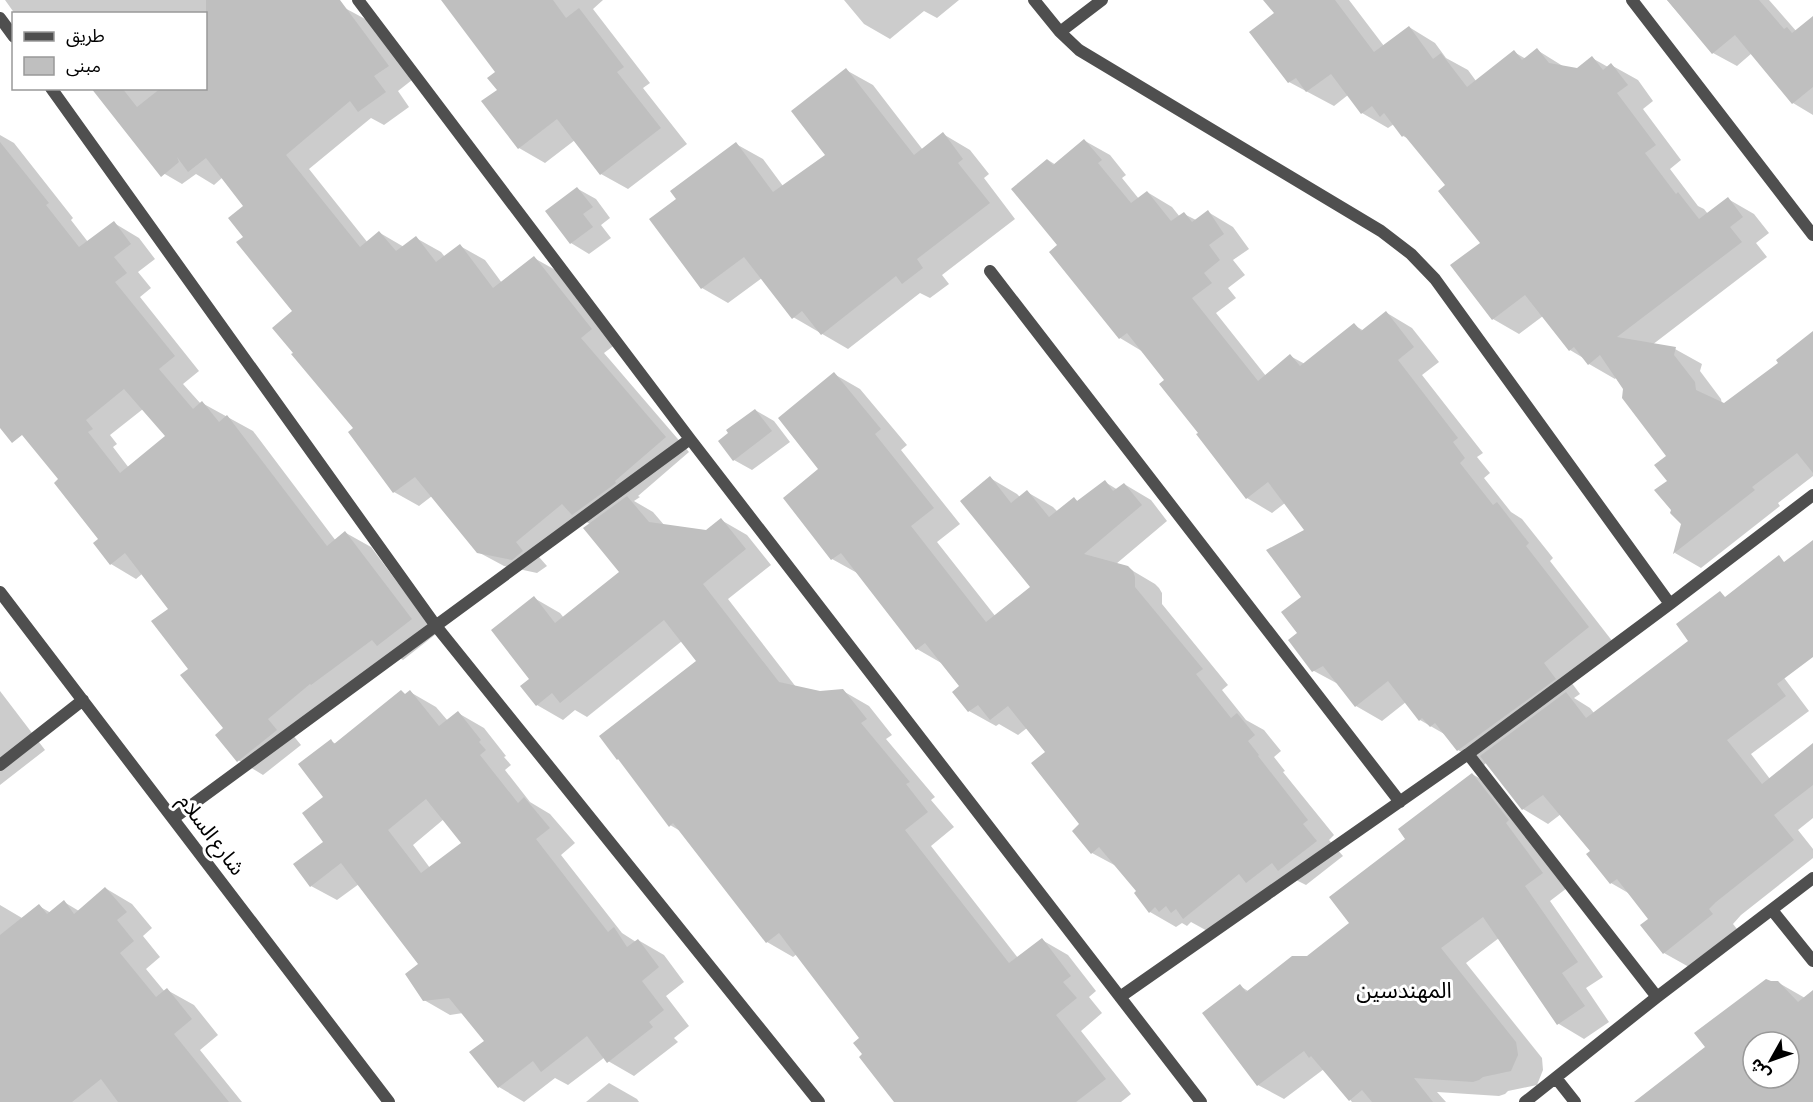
<svg xmlns="http://www.w3.org/2000/svg" width="1813" height="1102" font-family="'Sofia Sans Condensed','Noto Sans Arabic',sans-serif">
	<style>
		.shadow { fill: #0003; fill-rule: evenodd }
		.building { fill: #bfbfbf; fill-rule: evenodd }
		.lines { fill: none; stroke-linecap: round; stroke-linejoin: round }
		.minor { stroke: #4f4f4f; stroke-width: 12 }
		.labels { text-anchor: middle; dominant-baseline: central; stroke-width: 6; stroke-linejoin: round; paint-order: stroke }
		.street-label { font-size: 21px; fill: #000; stroke: #fff }
		.neighbourhood-label { font-size: 22px; fill: #000; stroke: #fff }
	</style>
	<rect width="100%" height="100%" fill="#fff"/>
	<!-- shadow -->
	<path class="shadow" d="M5,0H330L367,20L412,80L398,91L409,107L384,125L371,118L309,169L368,243L380,233L404,247L416,238L441,252L445,257L460,246L485,260L502,283L534,258L559,272L616,344L604,353L689,452L638,496L640,497L634,501L653,512L665,526L707,532L721,520L747,535L771,565L728,599L796,687L820,692L843,691L869,706L892,735L886,739L935,797L931,800L954,827L931,846L1018,958L1042,940L1068,955L1096,991L1089,997L1102,1013L1081,1031L1131,1094L1121,1102H896L864,1054L861,1038L797,954L793,957L767,942L682,832L670,825L698,661L682,641L587,717L575,710L563,720L537,705L532,679L534,598L560,613L564,618L621,572L590,524L583,520L539,557L547,566L537,573L504,566L478,552L432,496L419,506L394,492L355,428L294,311L245,237V206L223,177L214,185L196,174L182,184L158,170L94,88H206V14H15Z
		M442,0H603L593,9L650,83L643,88L687,144L628,189L601,174L575,140L545,163L519,148L499,90L497,73Z
		M844,0H959L937,18L924,11L890,39L864,24Z
		M1286,0H1349L1384,46L1409,27L1435,43L1446,58L1468,70L1476,81L1514,52L1526,59L1537,50L1566,68L1577,70L1592,58L1608,67L1611,65L1638,80L1653,101L1643,109L1681,160L1670,169L1698,206L1704,209L1708,214L1728,199L1754,214L1769,233L1756,243L1767,257L1652,345L1675,349L1702,364L1700,371L1721,399L1722,404L1725,405L1780,363L1813,333V476L1778,503L1780,506L1701,568L1675,553L1683,523L1669,481L1668,456L1617,377L1615,379L1589,364L1585,359L1570,350L1543,316L1519,334L1493,319L1482,243L1447,185L1411,140L1403,136L1394,124L1388,128L1362,113L1348,95L1334,106L1289,82L1276,13Z
		M1667,0H1769L1797,32L1813,18V115L1793,103L1752,53L1737,66L1713,53Z
		M846,70L873,85L923,150L943,134L970,150L989,174L984,178L1015,219L942,275L949,284L930,298L920,293L848,349L793,317L762,278L728,303L702,288L678,200L736,144L763,159L783,186L827,155Z
		M0,135L14,143L73,218L71,220L88,242L114,223L139,238L155,259L138,272L151,288L140,297L199,371L183,384L201,404L202,403L253,431L336,541L346,533L371,547L436,634L403,660L395,655L292,734L301,745L263,775L238,760L225,728L190,669L170,609L142,574L136,579L111,564L100,539L0,388ZM143,409L167,436L129,468L113,447L117,444L110,435Z
		M1085,141L1110,155L1126,175L1122,178L1139,199L1147,192L1172,207L1180,217L1184,214L1196,220L1208,212L1233,227L1249,249L1233,260L1245,275L1228,288L1236,298L1216,313L1266,376L1290,356L1305,364L1354,325L1364,331L1387,313L1412,328L1439,362L1422,375L1483,453L1477,457L1490,473L1484,478L1511,512L1522,519L1553,558L1550,561L1613,642L1568,678L1580,694L1574,698L1590,708L1594,713L1736,614L1809,711L1751,754L1770,779L1813,745V818L1798,830L1813,849V858L1741,915L1733,924L1737,929L1689,967L1664,953L1642,925L1650,919L1630,894L1611,883L1588,854L1592,851L1561,814L1548,824L1523,809L1487,762L1484,765L1458,750L1446,735L1420,720L1406,702L1382,721L1356,706L1340,685L1314,671L1299,633L1303,597L1307,531L1285,503L1272,513L1247,498L1200,433L1166,380L1145,353L1120,338L1059,245L1048,160L1056,165Z
		M578,189L596,199L610,218L601,225L611,238L589,254L571,243Z
		M834,374L860,389L907,445L901,450L960,524L937,542L996,617L1032,587L990,478L1017,494L1020,497L1027,492L1053,507L1058,512L1074,499L1079,502L1105,482L1118,490L1124,484L1151,500L1167,521L1116,564L1128,568L1155,584L1159,588L1162,593V604L1228,685L1222,690L1246,720L1264,730L1281,751L1274,757L1285,771L1283,772L1334,835L1329,840L1343,856L1306,885L1296,880L1274,897L1264,891L1211,933L1191,922L1187,926L1182,923L1176,927L1150,912L1137,891L1118,867L1092,853L1081,825L1047,752L1027,728L1018,735L999,724L996,726L969,711L961,687L943,664L917,649L859,574L832,559L820,469Z
		M755,410L774,421L790,442L752,470L734,460L730,433Z
		M0,691L45,750L0,785Z
		M410,692L436,707L448,721L458,713L484,728L506,756L504,757L511,765L505,770L530,802L550,814L575,843L561,855L622,933L636,942L638,940L664,955L684,982L666,996L689,1026L674,1038L678,1042L634,1076L608,1061L605,1057L568,1085L555,1078L524,1102L499,1087L486,1041L463,1013L450,1015L424,1000L420,964L359,884L337,900L311,886L325,842V798L331,741L336,744ZM444,819L463,843L430,868L413,845Z
		M1472,774L1498,789L1567,888L1550,901L1603,977L1586,988L1609,1022L1584,1039L1559,1024L1499,938L1466,963L1542,1058L1543,1070L1537,1085L1508,1091L1505,1094L1499,1096L1437,1092L1446,1102H1352L1324,1069L1284,1099L1258,1085L1240,986L1248,991L1307,957L1351,923L1407,839Z
		M105,888L132,904L152,928L143,936L160,957L146,969L165,992L167,990L194,1005L218,1035L200,1050L242,1102H0V905L22,918L39,906L51,913L64,902L79,911Z
		M1777,982L1805,998L1813,995V1102H1637L1707,1047ZM1753,1042H1789V1078H1753Z
		M609,1083L637,1099L639,1102H586Z"/>
	<!-- building -->
	<path class="building" d="M206,0H340L389,66L374,76L386,92L358,112L350,101L286,155L360,247L379,231L396,251L416,236L436,262L460,244L493,288L534,256L592,329L581,338L666,437L615,481L616,483L572,515L562,504L516,542L523,551L512,560L477,553L415,477L393,493L348,432L353,428L291,354L293,353L272,328L292,311L236,242L243,237L228,218L243,206L206,158L188,172L177,157L179,162L161,177L91,88H122L137,107L161,88H206Z
		M441,0H553L566,18L579,8L624,67L617,72L661,128L600,175L557,119L518,149L481,101L497,90L487,78L495,72Z
		M1263,0H1335L1374,52L1409,26L1433,59L1441,53L1467,87L1514,50L1522,60L1537,48L1549,63L1577,68L1592,56L1603,70L1611,63L1628,85L1617,93L1656,145L1645,153L1676,194L1678,192L1699,219L1728,197L1743,217L1730,227L1742,242L1617,337L1676,347L1674,355L1695,382L1696,390L1724,403L1778,363L1776,360L1813,331V473L1797,453L1752,487L1755,490L1673,554L1681,524L1670,513L1671,510L1654,490L1667,481L1654,465L1666,456L1622,398L1623,389L1600,355L1588,365L1574,347L1569,351L1525,295L1492,320L1450,265L1480,243L1438,191L1445,185L1404,135L1402,137L1384,113L1380,117L1372,106L1361,114L1331,74L1306,92L1296,78L1288,83L1249,32L1274,13Z
		M1667,0H1759L1784,29L1787,27L1792,33L1813,16V87L1792,104L1735,35L1712,54Z
		M846,68L914,155L943,132L963,159L958,163L990,203L917,259L923,268L902,284L896,276L821,335L802,311L792,319L744,257L701,289L649,219L676,199L670,191L736,142L773,192L825,155L791,111Z
		M1084,139L1102,160L1098,163L1131,203L1147,191L1171,221L1184,212L1192,222L1208,210L1224,234L1209,245L1220,260L1204,273L1212,283L1192,298L1258,381L1290,354L1300,366L1354,323L1361,331L1386,311L1414,347L1398,360L1458,438L1453,442L1465,458L1460,463L1493,505L1497,502L1529,543L1526,546L1589,627L1544,663L1556,679L1457,751L1435,723L1430,727L1422,718L1419,721L1388,681L1355,707L1323,666L1312,672L1288,640L1297,633L1281,612L1301,597L1266,550L1304,530L1268,482L1246,499L1196,434L1198,433L1159,384L1164,380L1127,333L1119,339L1049,252L1057,245L1011,189L1047,159L1053,165Z
		M0,142L49,203L46,205L79,247L114,221L131,244L114,257L127,273L115,282L175,356L159,369L193,409L202,401L219,422L227,415L327,546L345,531L412,619L377,646L372,640L311,685L310,684L268,719L277,730L237,762L215,735L223,728L180,675L188,669L151,621L168,609L125,553L110,565L93,543L98,539L54,483L58,479L22,435L12,443L0,428ZM124,389L165,436L120,473L88,432L93,429L86,420Z
		M577,187L593,207L583,214L593,227L570,244L545,211Z
		M834,372L881,429L875,434L934,508L911,526L986,622L1030,587L960,501L990,476L1011,503L1027,490L1049,517L1074,497L1077,501L1105,480L1113,491L1124,483L1142,505L1084,554L1128,566L1133,571L1135,577V587L1203,669L1196,674L1231,718L1237,713L1255,735L1248,741L1259,755L1258,756L1308,820L1303,824L1317,841L1278,871L1272,863L1246,883L1239,874L1183,919L1176,909L1171,913L1166,906L1159,912L1155,907L1149,913L1134,893L1136,891L1099,847L1091,854L1072,831L1079,824L1031,763L1045,752L1008,706L990,720L978,705L968,712L952,692L959,686L925,643L916,650L841,553L831,560L783,498L818,469L778,418Z
		M755,409L772,431L733,461L718,441L728,433L726,430Z
		M627,496L649,522L706,530L721,518L746,549L703,584L779,682L820,691L843,689L867,719L861,723L910,782L906,784L928,812L905,830L1009,963L1042,938L1071,976L1063,982L1077,998L1056,1015L1106,1079L1076,1102H894L859,1057L862,1054L853,1043L859,1038L779,933L766,943L673,823L669,827L618,759L617,760L599,736L696,661L664,620L560,703L552,693L536,706L520,686L529,679L491,630L534,596L555,623L619,572L583,528Z
		M1813,540V657L1777,684L1786,696L1727,740L1762,784L1813,743V785L1774,815L1794,840L1716,902L1709,909L1713,914L1663,954L1640,925L1648,919L1617,879L1610,884L1586,854L1590,851L1543,795L1522,810L1480,756L1566,692L1586,718L1688,641L1676,624L1720,591L1725,597L1779,555L1784,562Z
		M401,690L405,694L410,690L439,726L458,711L481,740L479,742L486,750L480,755L518,803L524,797L550,828L536,839L608,932L614,927L627,947L638,939L659,967L642,981L664,1010L649,1022L653,1027L607,1063L587,1036L541,1072L533,1061L498,1088L469,1052L484,1041L449,998L423,1001L405,974L418,964L341,863L310,887L293,864L323,842L302,813L323,797L298,764L331,739L334,744ZM426,799L461,843L421,873L388,830Z
		M1472,773L1509,820L1506,823L1543,873L1525,886L1578,962L1562,973L1585,1006L1557,1025L1483,917L1441,948L1516,1042L1518,1055L1511,1071L1483,1077L1479,1080L1473,1082L1414,1078L1433,1102H1372L1362,1090L1349,1101L1311,1056L1309,1058L1304,1051L1257,1086L1202,1013L1240,984L1246,992L1292,956H1307L1349,923L1329,897L1405,839L1398,829Z
		M105,887L127,912L117,920L134,941L120,953L156,997L167,988L192,1019L174,1034L229,1102H118L101,1079L72,1102H0V935L39,904L47,914L64,900L74,914Z
		M1766,979L1771,981H1778L1798,1002L1813,990V1102H1634L1705,1047L1694,1033ZM1753,1042H1789V1078H1753Z"/>
	<g class="lines">
		<!-- minor -->
		<path class="minor" d="M358,0L690,439L1201,1102
			M1034,0L1060,32L1102,0
			M1632,0L1813,235
			M0,18L14,37
			M1060,32L1079,50L1381,231L1411,254L1435,279L1670,604
			M51,88L436,626L819,1102
			M990,271L1400,802
			M0,592L389,1102
			M1468,754L1657,997
			M0,765L83,700
			M174,818L690,439
			M1772,910L1813,961
			M1120,997L1468,754L1670,604L1813,495
			M1556,1078L1575,1102
			M1525,1102L1657,997L1813,878"/>
	</g>
	<g class="labels">
		<!-- street labels -->
		<g class="street-label">
			<text transform="translate(211 835) rotate(53)">شارع السلام</text>
		</g>
		<!-- neighbourhood labels -->
		<g class="neighbourhood-label">
			<text x="1404" y="991">المهندسين</text>
		</g>
	</g>
	<!-- legend -->
	<rect x="12" y="12" width="195" height="78" fill="#ffffff" stroke="#999999" stroke-width="1.5"/>
	<rect x="24" y="32" width="30" height="9" fill="#4f4f4f" stroke="#999999" stroke-width="1.5"/>
	<text x="66" y="42" font-size="18" fill="#000000">طريق</text>
	<rect x="24" y="57" width="30" height="18" fill="#bfbfbf" stroke="#999999" stroke-width="1.5"/>
	<text x="66" y="72" font-size="18" fill="#000000">مبنى</text>
	<!-- north arrow -->
	<g transform="translate(1771 1060) rotate(230)"><circle r="28" fill="#ffffff" stroke="#999999" stroke-width="1.5"/>
	<path d="M0-4.5L10 22L0 15L-10 22Z" fill="#000000"/>
	<text y="-9" font-size="16" font-weight="bold" text-anchor="middle" fill="#000000">ش</text>
	</g>
</svg>
